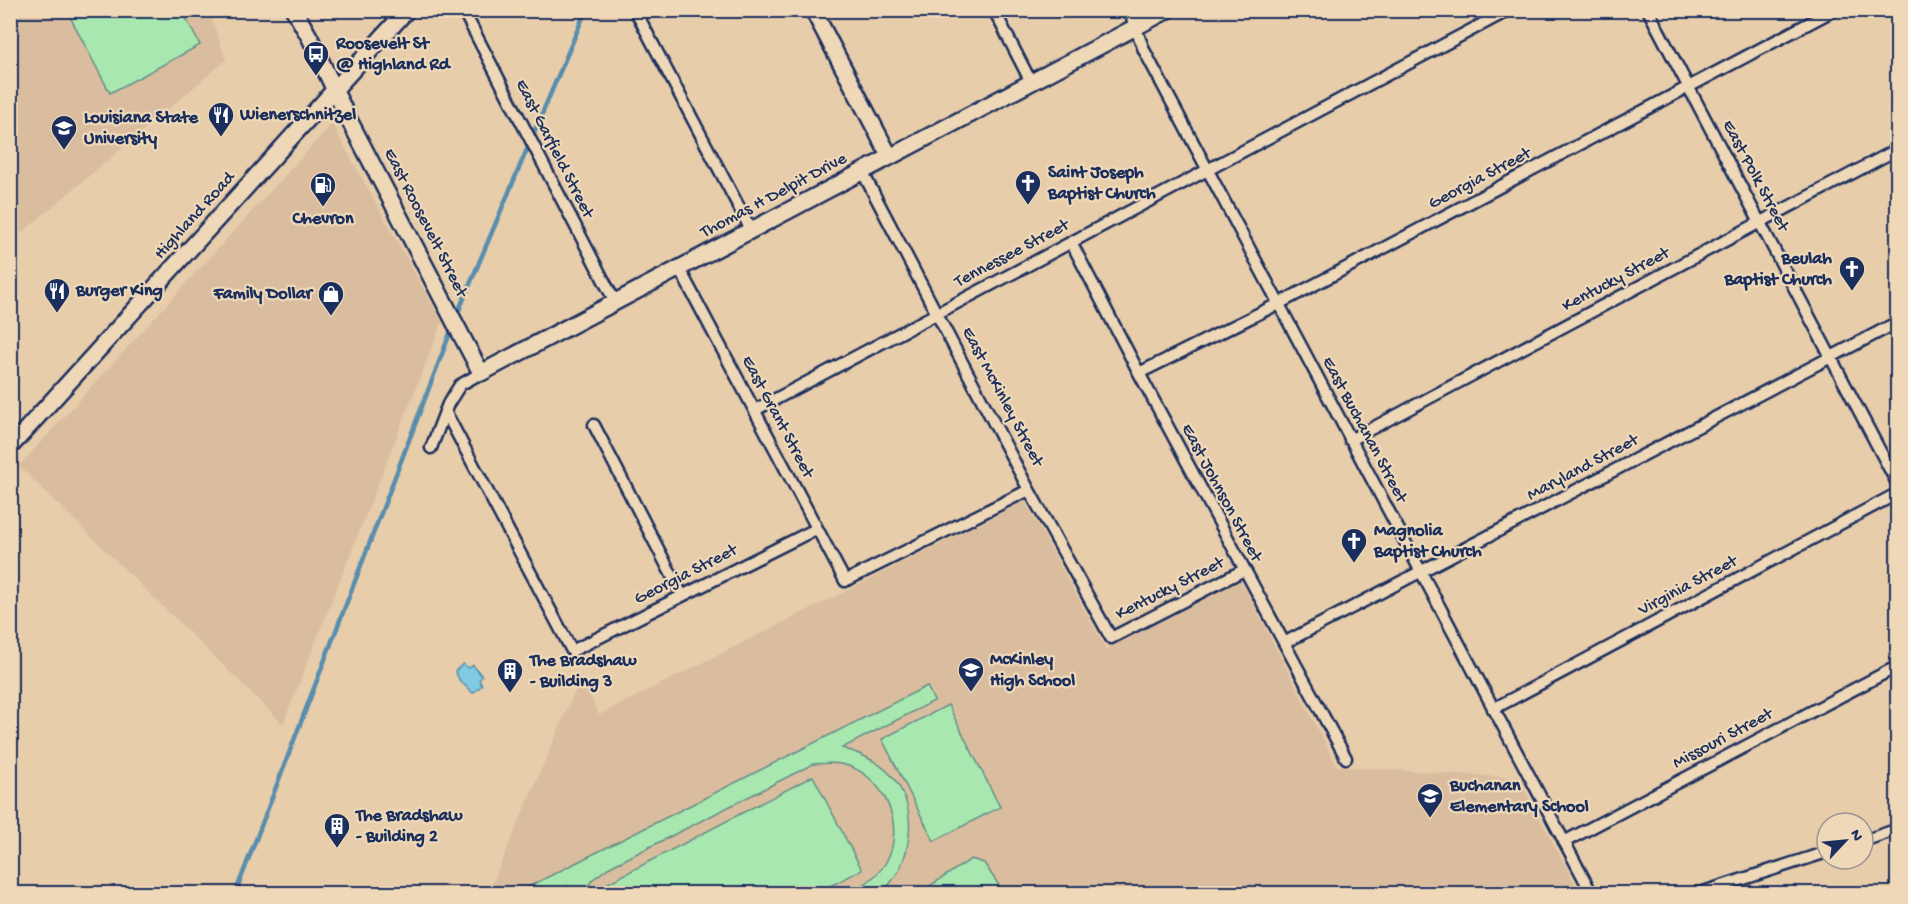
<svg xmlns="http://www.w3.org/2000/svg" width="1908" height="904" font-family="'Gochi Hand',sans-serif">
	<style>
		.built { fill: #d9bd9e }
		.green { fill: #a8e8b0; stroke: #628c87; stroke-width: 1.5 }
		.water { fill: #80cbe1; stroke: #588dad; stroke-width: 1.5 }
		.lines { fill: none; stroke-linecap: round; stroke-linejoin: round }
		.stream { stroke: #588dad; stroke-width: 4.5 }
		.street-casing { stroke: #1b2f5e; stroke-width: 15 }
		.secondary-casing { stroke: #1b2f5e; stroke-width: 20 }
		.street { stroke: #eed8b7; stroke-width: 10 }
		.secondary { stroke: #eed8b7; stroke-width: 15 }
		.labels { text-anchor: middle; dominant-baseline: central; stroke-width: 4.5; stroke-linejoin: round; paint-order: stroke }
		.poi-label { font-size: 18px; font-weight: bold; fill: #1b2f5e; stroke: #eed8b7; text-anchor: start }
		.street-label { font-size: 18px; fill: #1b2f5e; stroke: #eed8b7 }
	</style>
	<rect width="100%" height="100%" fill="#e8cdaa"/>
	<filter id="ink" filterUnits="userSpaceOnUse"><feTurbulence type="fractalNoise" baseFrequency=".0167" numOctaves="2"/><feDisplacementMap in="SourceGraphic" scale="12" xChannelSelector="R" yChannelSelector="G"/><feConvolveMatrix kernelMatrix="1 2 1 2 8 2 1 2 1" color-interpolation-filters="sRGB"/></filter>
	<g filter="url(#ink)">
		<!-- built -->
		<path class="built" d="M11,11H209L226,60L11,242Z
			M332,124L442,322L283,724L19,466Z
			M1025,501L1106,649L1241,580L1337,766L1518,778L1580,893L488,894L581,677L599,715Z"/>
		<!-- green -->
		<path class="green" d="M67,11H182L200,45L110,93Z
			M927,686L934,701L842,748C863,754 887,765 899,786C919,820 909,868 881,893H848C863,886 878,877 886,862C907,825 883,772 841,764C832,762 822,764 813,764L608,868L592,880L584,893H565L568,886L553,893H516Z
			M948,705L1000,807L934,841L882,739Z
			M813,776L862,870L816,893H613L608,883Z
			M971,859L984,863L1004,893H919Z"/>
		<!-- water -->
		<path class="water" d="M463,664L469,668L473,665L482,676L479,680L482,685L473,693L460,681L455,671Z"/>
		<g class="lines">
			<!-- stream -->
			<path class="stream" d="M456,317L586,10
				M235,894L452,328"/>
			<!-- street casing -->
			<g class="street-casing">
				<path id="street" d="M463,10L615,302
					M635,10L751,230
					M994,10L1031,82
					M1129,10L1144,50L1592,894
					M1648,10L1898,485
					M862,171L1029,490L1111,638L1244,570
					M1071,242L1139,373L1346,758
					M679,268L845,581L1029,490
					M1139,373L1278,304L1834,10
					M755,410L1509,10
					M445,411L572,651L816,529
					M594,425L682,595
					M1350,440L1898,149
					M431,448L448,404L460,385L481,373
					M1284,643L1898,322
					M1493,709L1898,493
					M1863,841L1898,829
					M1564,842L1898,666
					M1697,894L1827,852"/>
			</g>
			<!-- secondary casing -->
			<g class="secondary-casing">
				<path id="secondary" d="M294,10L310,38L346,114L481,373L1168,10
					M813,10L890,157
					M10,447L407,10"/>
			</g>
			<!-- street -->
			<use href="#street" class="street"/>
			<!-- secondary -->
			<use href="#secondary" class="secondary"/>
		</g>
	</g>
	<!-- icons -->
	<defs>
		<g id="bus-pin" transform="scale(1.35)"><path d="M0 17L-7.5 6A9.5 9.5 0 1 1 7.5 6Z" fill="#1b2f5e" stroke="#eed8b7"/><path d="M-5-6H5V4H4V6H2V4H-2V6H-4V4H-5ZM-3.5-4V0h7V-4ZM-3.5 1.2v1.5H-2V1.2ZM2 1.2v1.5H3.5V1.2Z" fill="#fff"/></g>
		<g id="restaurant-pin" transform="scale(1.35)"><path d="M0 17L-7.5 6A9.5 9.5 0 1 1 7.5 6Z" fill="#1b2f5e" stroke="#eed8b7"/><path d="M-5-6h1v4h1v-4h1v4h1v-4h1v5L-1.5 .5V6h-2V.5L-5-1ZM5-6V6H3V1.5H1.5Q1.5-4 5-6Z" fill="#fff"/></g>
		<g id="university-pin" transform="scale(1.35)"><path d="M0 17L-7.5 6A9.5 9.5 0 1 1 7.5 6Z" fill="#1b2f5e" stroke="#eed8b7"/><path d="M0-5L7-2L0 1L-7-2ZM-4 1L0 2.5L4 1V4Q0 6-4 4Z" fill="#fff"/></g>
		<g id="church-pin" transform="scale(1.35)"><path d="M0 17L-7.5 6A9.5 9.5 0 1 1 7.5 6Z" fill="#1b2f5e" stroke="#eed8b7"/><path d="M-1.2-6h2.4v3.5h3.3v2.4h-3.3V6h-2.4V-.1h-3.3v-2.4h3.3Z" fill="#fff"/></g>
		<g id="fuel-pin" transform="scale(1.35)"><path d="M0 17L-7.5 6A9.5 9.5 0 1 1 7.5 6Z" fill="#1b2f5e" stroke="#eed8b7"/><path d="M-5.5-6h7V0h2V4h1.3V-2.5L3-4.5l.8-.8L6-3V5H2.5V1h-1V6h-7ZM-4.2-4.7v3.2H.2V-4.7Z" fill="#fff"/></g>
		<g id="shop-pin" transform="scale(1.35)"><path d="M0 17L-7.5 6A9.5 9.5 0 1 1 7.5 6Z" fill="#1b2f5e" stroke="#eed8b7"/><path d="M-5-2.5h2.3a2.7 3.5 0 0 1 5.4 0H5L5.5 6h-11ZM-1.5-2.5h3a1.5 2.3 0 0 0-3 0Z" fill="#fff"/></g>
		<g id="school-pin" transform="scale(1.35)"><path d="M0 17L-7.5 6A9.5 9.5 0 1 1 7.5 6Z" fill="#1b2f5e" stroke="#eed8b7"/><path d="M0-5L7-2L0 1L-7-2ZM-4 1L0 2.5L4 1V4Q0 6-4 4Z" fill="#fff"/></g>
		<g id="building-pin" transform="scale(1.35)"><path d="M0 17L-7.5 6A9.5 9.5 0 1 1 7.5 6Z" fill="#1b2f5e" stroke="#eed8b7"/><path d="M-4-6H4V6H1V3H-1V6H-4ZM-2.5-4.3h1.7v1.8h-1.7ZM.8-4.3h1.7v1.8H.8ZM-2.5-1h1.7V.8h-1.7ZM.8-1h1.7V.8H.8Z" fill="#fff"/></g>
	</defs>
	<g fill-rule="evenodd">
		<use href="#bus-pin" x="316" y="54"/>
		<use href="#restaurant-pin" x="221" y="115"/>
		<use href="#university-pin" x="64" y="128"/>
		<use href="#church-pin" x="1028" y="183"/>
		<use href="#fuel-pin" x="323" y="185"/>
		<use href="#church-pin" x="1852" y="269"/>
		<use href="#restaurant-pin" x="57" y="291"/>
		<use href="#shop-pin" x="331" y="294"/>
		<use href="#church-pin" x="1354" y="541"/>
		<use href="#school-pin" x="971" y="670"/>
		<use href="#building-pin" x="510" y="671"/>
		<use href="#school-pin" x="1430" y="796"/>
		<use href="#building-pin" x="337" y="826"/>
	</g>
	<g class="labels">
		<!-- poi labels -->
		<g class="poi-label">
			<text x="336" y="44">Roosevelt St<tspan x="336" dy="21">@ Highland Rd</tspan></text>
			<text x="240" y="115">Wienerschnitzel</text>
			<text x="84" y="118">Louisiana State<tspan x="84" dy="21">University</tspan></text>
			<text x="1048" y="173">Saint Joseph<tspan x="1048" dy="21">Baptist Church</tspan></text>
			<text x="323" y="219" text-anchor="middle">Chevron</text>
			<text x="1832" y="259" text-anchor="end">Beulah<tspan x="1832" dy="21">Baptist Church</tspan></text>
			<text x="76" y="291">Burger King</text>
			<text x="312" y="294" text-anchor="end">Family Dollar</text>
			<text x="1374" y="531">Magnolia<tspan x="1374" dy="21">Baptist Church</tspan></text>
			<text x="990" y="660">McKinley<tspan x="990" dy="21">High School</tspan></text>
			<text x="530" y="661">The Bradshaw<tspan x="530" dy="21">- Building 3</tspan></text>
			<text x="1450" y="786">Buchanan<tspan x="1450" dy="21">Elementary School</tspan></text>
			<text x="356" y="816">The Bradshaw<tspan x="356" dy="21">- Building 2</tspan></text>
		</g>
		<!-- street labels -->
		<g class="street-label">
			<text transform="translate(554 149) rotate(63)">East Garfield Street</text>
			<text transform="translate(1755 176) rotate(62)">East Polk Street</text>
			<text transform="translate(1480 179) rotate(-28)">Georgia Street</text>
			<text transform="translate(774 196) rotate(-28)">Thomas H Delpit Drive</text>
			<text transform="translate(195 216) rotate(-48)">Highland Road</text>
			<text transform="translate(425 223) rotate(63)">East Roosevelt Street</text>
			<text transform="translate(1012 254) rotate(-28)">Tennessee Street</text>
			<text transform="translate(1616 280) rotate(-28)">Kentucky Street</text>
			<text transform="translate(1002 397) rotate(62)">East McKinley Street</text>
			<text transform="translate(777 417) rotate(62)">East Grant Street</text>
			<text transform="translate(1364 430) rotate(62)">East Buchanan Street</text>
			<text transform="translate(1583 468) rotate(-28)">Maryland Street</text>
			<text transform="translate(1221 493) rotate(62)">East Johnson Street</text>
			<text transform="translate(686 575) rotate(-27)">Georgia Street</text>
			<text transform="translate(1688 586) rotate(-28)">Virginia Street</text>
			<text transform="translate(1170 589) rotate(-27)">Kentucky Street</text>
			<text transform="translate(1723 739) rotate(-28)">Missouri Street</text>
		</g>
	</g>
	<!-- margin -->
	<rect width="1908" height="904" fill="none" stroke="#eed8b7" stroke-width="36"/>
	<rect x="18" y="18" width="1872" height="868" fill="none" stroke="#1b2f5e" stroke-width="2" filter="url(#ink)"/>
	<!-- north arrow -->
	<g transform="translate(1845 841) rotate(64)"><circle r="28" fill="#eed8b7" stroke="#9a9493" stroke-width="1.5"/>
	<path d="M0-4.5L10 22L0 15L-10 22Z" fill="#1b2f5e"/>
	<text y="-9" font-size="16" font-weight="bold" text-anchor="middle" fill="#1b2f5e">N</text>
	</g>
</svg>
